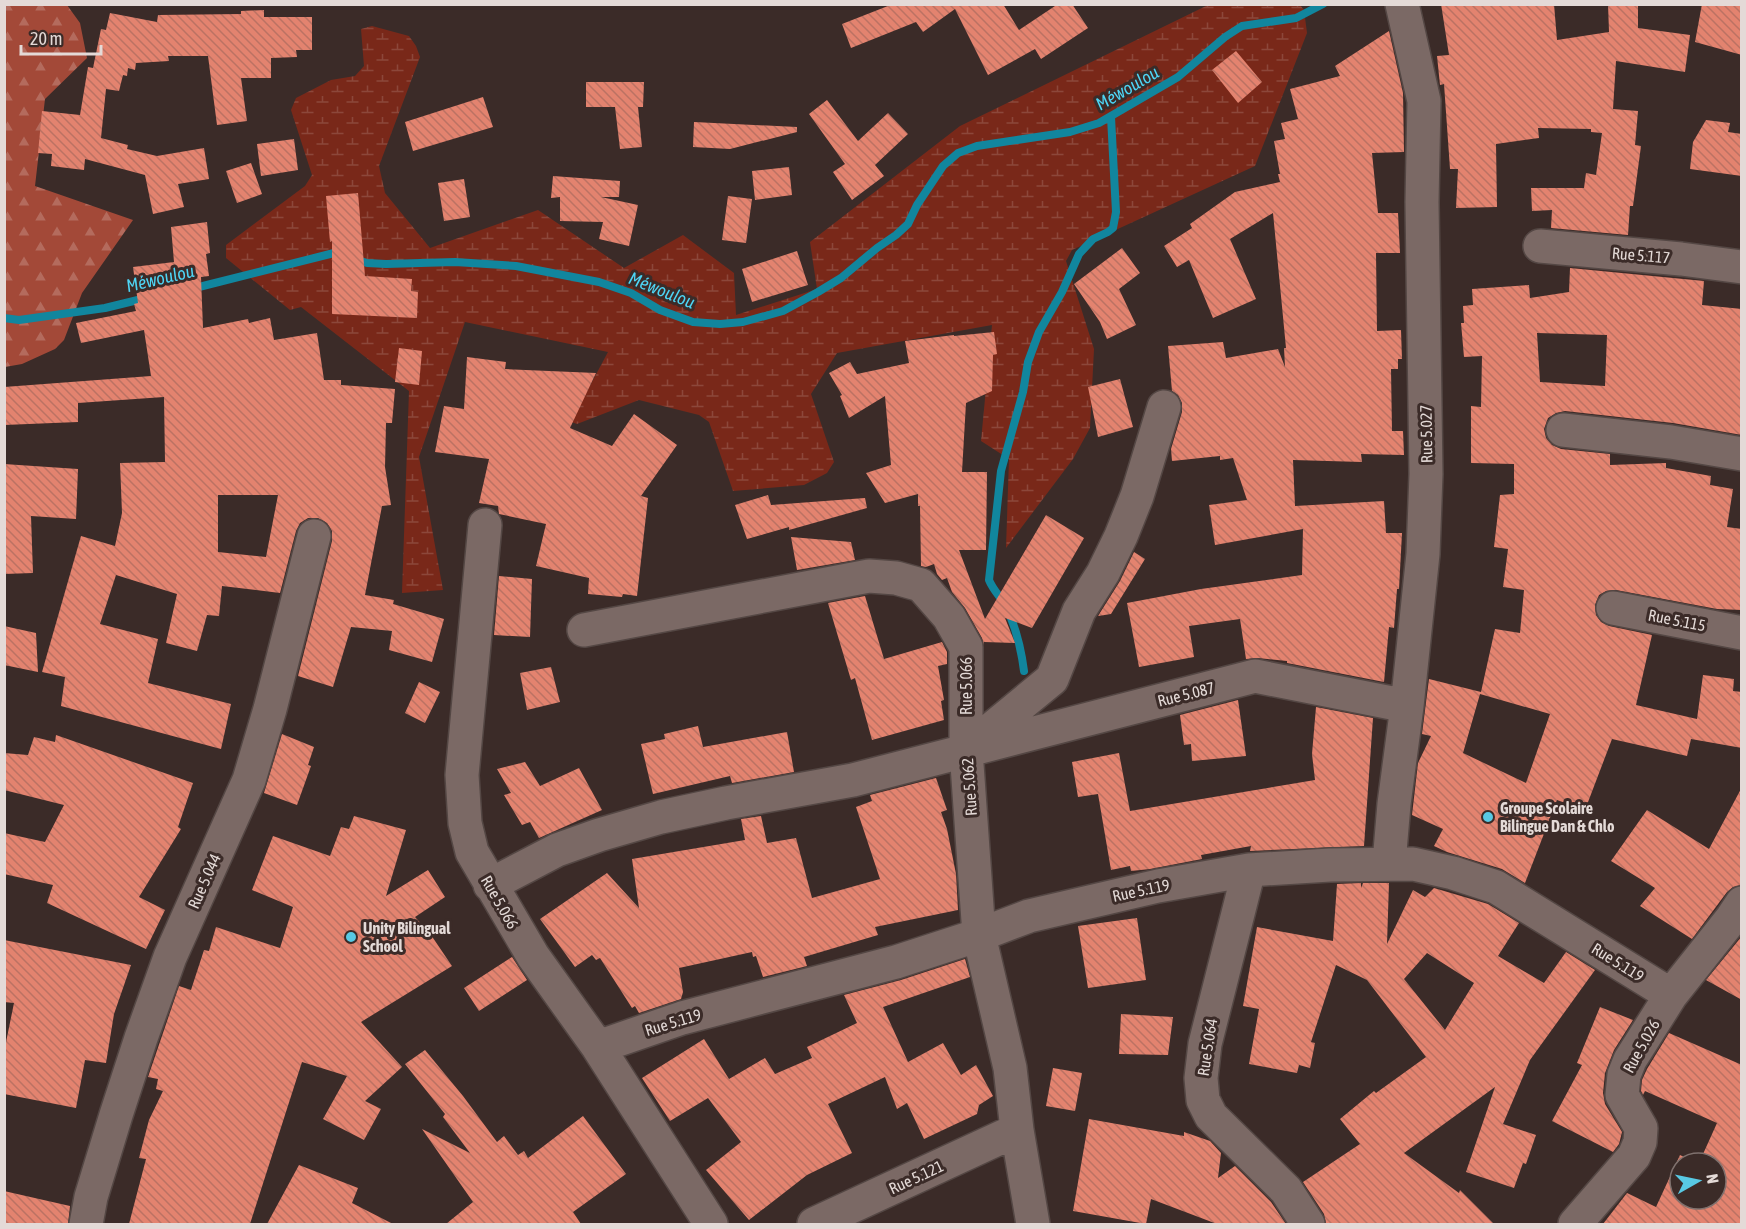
<svg xmlns="http://www.w3.org/2000/svg" width="1746" height="1229" font-family="'Asap Condensed',sans-serif">
	<style>
		.forest { fill: url(#forest-firs) }
		.wetland { fill: url(#wetland-marsh) }
		.lines { fill: none; stroke-linecap: round; stroke-linejoin: round }
		.stream { stroke: #11869e; stroke-width: 8 }
		.building { fill: url(#building-back-hatch); fill-rule: evenodd }
		.minor-casing { stroke: #544744; stroke-width: 36 }
		.minor { stroke: #7b6965; stroke-width: 33 }
		.poi-dot { fill: #58c9e4; stroke: #3b2b28; stroke-width: 2 }
		.labels { text-anchor: middle; dominant-baseline: central; stroke-width: 6; stroke-linejoin: round; paint-order: stroke }
		.street-label { font-size: 16px; fill: #e4dad7; stroke: #3b2b28 }
		.poi-label { font-size: 16px; font-weight: bold; fill: #e4dad7; stroke: #3b2b28; text-anchor: start }
		.water-label { font-size: 18px; font-style: italic; fill: #4ed5f5; stroke: #3b2b28 }
	</style>
	<defs>
		<pattern id="forest-firs" width="22" height="20" patternUnits="userSpaceOnUse" patternTransform="scale(1.5)"><rect width="22" height="20" fill="#a34938"/><path d="M5 1l3.5 6h-7zM16 11l3.5 6h-7z" fill="#b46b5d"/></pattern>
		<pattern id="wetland-marsh" width="20" height="14" patternUnits="userSpaceOnUse" patternTransform="scale(1.5)"><rect width="20" height="14" fill="#792819"/><path d="M1 5h8M5 5V1M11 12h8M15 12V8" fill="none" stroke="#8c473a"/></pattern>
		<pattern id="building-back-hatch" width="6" height="6" patternUnits="userSpaceOnUse" patternTransform="scale(1.5)"><rect width="6" height="6" fill="#e3836f"/><path d="M-1 5l2 2M0 0l6 6M5-1l2 2" fill="none" stroke="#bb7263"/></pattern>
	</defs>
	<rect width="100%" height="100%" fill="#3b2b28"/>
	<!-- forest -->
	<path class="forest" d="M5,5H67L80,23L87,58L45,99L35,186L133,220L82,293L64,340L55,349L22,364L5,367Z"/>
	<!-- wetland -->
	<path class="wetland" d="M1208,5H1300L1304,10L1307,33L1255,166L1072,250L1066,261L1094,349L1090,428L1073,459L1006,548L1009,459L981,441L992,325L837,353L811,394L834,462L827,473L804,485L733,491L709,422L699,415L639,400L577,424L566,420L585,395L608,352L465,322L419,457L443,590L402,593L409,391L301,307L290,310L226,258V245L305,186L312,175L291,110L296,98L331,80L355,76L364,66L361,29L372,26L409,36L416,46L420,57L379,166L385,193L430,248L538,210L624,268L683,235L734,273L736,315L817,289L810,242L960,126Z"/>
	<g class="lines">
		<!-- stream -->
		<path class="stream" d="M354,259L367,263L386,264L455,262L516,266L599,282L631,293L660,310L693,322L720,324L743,322L783,311L818,292L841,278L877,248L896,235L908,224L917,205L943,166L958,153L977,146L1070,132L1099,123L1178,77L1225,37L1242,26L1296,18L1323,4
			M191,289L334,253L341,255
			M4,318L19,320L105,308L146,298
			M1024,671C1021,648 1016,626 1005,605C1000,596 993,590 989,580L1001,471L1023,392L1028,362L1039,332L1062,292L1079,254L1093,239L1108,232L1113,228L1116,212L1111,117"/>
	</g>
	<!-- building -->
	<path class="building" d="M893,4H1003L1019,30L1058,4H1072L1088,28L1041,59L1035,49L988,75L955,9L923,32L916,22L851,48L842,24Z
		M1441,4H1554L1557,40L1609,32L1608,4H1638V28L1690,35L1685,72L1616,61L1613,109L1638,111L1635,145L1641,146L1633,206H1630L1628,235L1551,228L1552,210L1532,211L1531,188H1584L1586,173L1596,175L1602,133L1591,132V129L1538,128L1539,138L1496,144L1497,207L1456,208L1458,169H1450L1444,84L1440,85L1437,56L1449,55Z
		M1702,4H1742V55L1695,42Z
		M264,10V17H312V50H296L297,57L271,58V78H241L247,121L217,125L208,56H168L169,61L136,63L135,70L128,68L127,76L123,75L119,91L106,89L101,138L128,145L127,149L157,156L204,148L209,179L178,184L184,207L153,214L145,175L85,159L84,170L51,166L52,154L38,153L42,111L80,115L88,67L93,68L101,29L106,30L110,13L157,22L158,15L241,14V11Z
		M1389,31L1403,93L1404,152L1372,153L1378,213H1398L1400,253H1376L1377,331L1401,330L1402,359H1398V369H1391L1392,431H1403L1404,455L1361,454L1362,462L1293,460L1295,506L1384,501L1386,533H1402L1399,589H1397L1394,628L1389,627L1384,682L1287,663V661L1258,658L1246,659L1240,619L1189,626L1194,657L1139,667L1127,603L1201,589L1302,575L1303,529L1215,545L1209,505L1247,500L1233,458L1220,460V456L1172,461L1171,449L1182,412V403L1178,395L1172,391L1168,346L1223,342L1226,358L1278,349L1285,367L1284,348H1286L1273,213L1230,239L1256,299L1213,318L1189,260L1177,267L1164,246L1192,228L1190,224L1235,192L1280,182L1278,174H1280L1274,141L1285,139L1281,123L1298,119L1290,89L1340,76L1335,66Z
		M1236,51L1262,82L1238,103L1212,70Z
		M586,82H644L643,107H638L642,147L620,149L615,107H586Z
		M483,97L493,127L413,151L405,122Z
		M827,100L858,141L888,113L908,134L875,165L884,176L852,200L833,172L845,164L809,114Z
		M1706,120L1730,123L1728,132L1742,134V176L1690,169L1693,142Z
		M694,122L797,127V132L730,149L693,147Z
		M294,139L298,170L261,176L257,144Z
		M251,163L262,194L237,203L226,171Z
		M789,167L792,195L755,200L752,171Z
		M553,176L620,181L619,197H601L638,205L629,246L599,239L603,222L560,221V197L551,198Z
		M464,179L470,217L444,221L438,183Z
		M358,193L365,276L412,279L411,291L418,292L417,318L332,314V241L330,242L326,196Z
		M728,196L752,199L746,243L722,240Z
		M207,222L210,253L206,254L209,276L201,277L203,328L248,319L249,323L270,318L274,340L317,333L324,380H341V385L395,389L392,423H386L385,467L391,505L382,506L365,595L394,600L393,604L444,619L432,662L389,650L392,631L351,627L333,687L298,676L332,541V531L327,523L318,518H308L300,523L296,531L280,593L222,586L219,616L207,615L197,651L166,643L177,594L116,575L100,624L158,639L148,683L231,704L221,749L61,706L65,677L42,672L81,536L115,546L122,513L120,463L165,462L164,397L78,403V422L4,425V387L151,376L144,330L81,343L76,323L136,311L134,304L138,303L133,267L174,262L171,227ZM218,495H278L266,557L218,552Z
		M1122,248L1140,273L1119,289L1136,325L1107,339L1100,322L1074,284Z
		M797,251L808,285L752,302L742,269Z
		M1570,268L1704,281L1702,305L1742,309V435L1673,423L1565,411L1556,413L1548,418L1544,429L1546,438L1552,445L1561,449L1610,454V465L1666,463V468L1711,476L1710,485L1733,489L1727,527L1742,529V610L1717,609L1616,590L1606,591L1599,595L1595,605L1596,615L1601,622L1609,626L1652,635L1636,705L1697,719L1703,675L1734,679L1733,691L1742,692V748L1691,739L1687,756L1612,739L1585,810L1557,800L1525,883L1502,869L1447,852L1434,846L1443,829L1412,815L1418,763L1431,736L1422,734L1429,679L1481,692L1495,629L1520,633L1524,590L1503,587L1508,549L1494,547L1500,495L1514,494V464L1471,463V406L1481,407L1482,356L1464,357L1461,323H1464L1463,306L1473,305L1472,289L1529,285L1530,298L1569,292ZM1537,333L1607,335L1605,386L1540,382ZM1480,694L1550,714L1526,783L1463,753Z
		M994,332L997,354L993,355L992,391L966,403L962,472H987L986,550H959L985,619L1046,515L1084,538L1032,628L1005,618L1015,643L984,642V645L982,638L965,608L952,592L947,578L942,580L937,574L934,564L926,567L921,566L920,506H918V494L885,503L866,473L891,465L885,396L849,418L840,396L842,395L829,373L850,362L857,374L909,363L905,341L954,335V336Z
		M399,348L422,351L419,385L395,382Z
		M467,357L506,362L505,369L596,373L570,428L612,446L634,414L677,445L641,496L648,498L637,596L623,594L622,597L588,594L589,578L536,566L546,524L499,514L498,506L479,503L489,459L435,452L444,406L464,409Z
		M1120,379L1133,427L1098,437L1088,387Z
		M4,464L78,469L76,519L31,516L33,573L4,574Z
		M768,495L771,505L865,498L867,508L789,530V527L747,539L735,505Z
		M791,537L851,542L855,560L797,570Z
		M1134,552L1145,559L1111,614L1098,616L1120,581Z
		M499,576L532,579L530,637L494,635Z
		M865,596L884,659L942,642L947,652V664L938,666L944,700L941,701L944,720L872,740L855,678L851,680L828,603Z
		M4,626L36,633L38,672L4,665Z
		M551,667L560,702L527,710L520,673Z
		M419,682L440,692L425,723L405,713Z
		M1238,700L1246,756L1192,761L1191,744L1184,745L1180,715Z
		M1316,707L1373,718L1364,846L1250,851L1251,846L1201,855L1202,859L1150,869L1131,871L1130,866L1111,870L1098,794L1078,797L1072,762L1119,753L1130,811L1315,780L1312,754Z
		M698,726L703,747L787,732L794,772L732,783L730,776L653,794L641,744L665,739L664,734Z
		M282,734L314,747L308,765L311,766L297,805L264,793Z
		M56,735L193,783L178,827L181,829L139,897L165,910L146,949L47,903L53,885L4,874V833L45,842L64,805L4,790V753L28,755L34,737L55,742Z
		M525,762L540,786L579,768L602,810L539,838L530,822L522,825L504,795L511,793L497,769Z
		M936,778L947,810L941,812L947,829L956,874L958,910L875,927L878,935L804,957L807,966L763,977L756,956L753,957L752,952L679,968L683,992L681,999L639,1013L635,1006L632,1008L600,958L596,960L592,955L575,967L540,919L607,873L639,908L632,859L745,840L741,819L761,816L767,843L796,838L812,898L880,879L856,807L872,801L870,795Z
		M1742,787V885L1733,887L1727,892L1692,939L1640,906L1655,888L1611,861L1647,810L1709,849Z
		M354,816L406,830L386,896L428,870L445,897L415,917L431,935L452,966L361,1022L402,1067L365,1101L381,1109L364,1140L323,1119L347,1076L302,1062L250,1224H129L146,1159L139,1158L149,1120L163,1091L156,1089L158,1079L148,1077L179,986L191,990L204,950L209,951L216,927L280,948L293,907L252,890L273,836L330,856L341,827L349,829Z
		M1361,883V888L1363,883H1389L1387,944L1413,890L1425,897L1434,888L1488,904L1519,923L1498,956L1544,983L1566,952L1595,970L1530,1060L1503,1124L1536,1135L1526,1164L1523,1163L1514,1188L1466,1172L1495,1087L1404,1153L1459,1193L1460,1190L1494,1224H1326L1324,1214L1303,1182L1360,1144L1340,1119L1374,1091L1376,1093L1426,1057L1367,980L1336,965L1311,1042L1315,1043L1310,1068L1299,1065L1297,1073L1249,1064L1259,1009L1243,1006L1257,927L1333,941L1337,884ZM1427,953L1474,983L1445,1030L1404,979Z
		M1137,918L1146,980L1088,988L1078,926Z
		M1742,936V1000L1706,980Z
		M4,940L131,965L114,1014L106,1063L85,1060L76,1108L4,1094V1052L14,1003L4,1002Z
		M512,957L527,980L479,1011L464,988Z
		M965,959L970,977L883,1007L908,1062L943,1043L961,1075L976,1065L993,1096L979,1105L977,1114L924,1139L907,1103L897,1109L885,1077L828,1104L852,1153L807,1175L749,1220L706,1170L741,1142L708,1098L670,1121L642,1078L704,1039L729,1079L765,1058L775,1074L812,1058L807,1047L857,1023L844,995L901,980Z
		M1600,1007L1633,1020L1614,1050L1605,1073L1603,1093L1605,1104L1622,1132L1619,1144L1613,1152L1552,1121L1582,1065L1577,1063Z
		M1121,1014L1173,1017L1168,1055L1119,1054Z
		M1669,1033L1742,1065V1224H1603L1627,1193L1656,1207L1680,1155L1696,1163H1680V1199H1716V1163H1699L1717,1123L1645,1091L1643,1095L1641,1091L1642,1080L1647,1069Z
		M425,1050L463,1096L497,1142L504,1136L518,1155L524,1151L528,1158L583,1116L626,1174L573,1212L581,1224H446L473,1202L422,1129L470,1153L443,1117L445,1114L405,1064Z
		M1053,1068L1082,1073L1075,1111L1046,1106Z
		M1089,1119L1184,1136V1132L1210,1141L1221,1153L1218,1178L1235,1166L1271,1202L1286,1224H1217L1151,1199L1146,1224L1073,1211Z
		M299,1165L358,1188L352,1203L393,1224H267Z
		M4,1191L70,1206L68,1224H4Z"/>
	<g class="lines">
		<!-- minor casing -->
		<g class="minor-casing">
			<path id="minor" d="M1540,246L1681,259L1742,267
				M1563,430L1671,442L1742,454
				M485,525L462,775L465,823L472,852L533,956L598,1047L711,1224
				M1613,608L1742,633
				M584,630L869,576L896,578L921,585L949,617L966,647V750
				M1389,863L1394,804L1407,706L1423,554L1426,474L1422,202L1424,101L1402,4
				M1249,870L1205,1044L1201,1078L1203,1100L1211,1116L1286,1190L1308,1224
				M490,885L557,850L599,835L661,817L726,803L853,780L1255,676L1407,706
				M598,1047L682,1018L896,962L979,935L1029,916L1158,886L1249,870L1330,865L1413,864L1453,873L1496,887L1671,995
				M86,1224L91,1197L116,1115L141,1038L170,957L249,780L270,709L314,536
				M814,1224L1017,1130
				M1033,1224L1017,1130L1010,1068L979,935L966,750L1052,679L1079,611L1103,573L1121,536L1137,496L1164,407
				M1575,1224L1634,1156L1640,1142L1641,1128L1622,1095L1624,1075L1630,1060L1671,995L1732,918L1742,903"/>
		</g>
		<!-- minor -->
		<use href="#minor" class="minor"/>
	</g>
	<!-- markers -->
	<g class="poi-dot">
		<circle cx="1488" cy="817" r="6"/>
		<circle cx="351" cy="937" r="6"/>
	</g>
	<g class="labels">
		<!-- street labels -->
		<g class="street-label">
			<text transform="translate(1641 255) rotate(5)">Rue 5.117</text>
			<text transform="translate(1426 434) rotate(-91)">Rue 5.027</text>
			<text transform="translate(1677 620) rotate(11)">Rue 5.115</text>
			<text transform="translate(966 686) rotate(-90)">Rue 5.066</text>
			<text transform="translate(1186 694) rotate(-14)">Rue 5.087</text>
			<text transform="translate(969 787) rotate(-94)">Rue 5.062</text>
			<text transform="translate(204 881) rotate(-66)">Rue 5.044</text>
			<text transform="translate(1141 890) rotate(-12)">Rue 5.119</text>
			<text transform="translate(500 902) rotate(60)">Rue 5.066</text>
			<text transform="translate(1618 962) rotate(32)">Rue 5.119</text>
			<text transform="translate(673 1022) rotate(-17)">Rue 5.119</text>
			<text transform="translate(1641 1046) rotate(-61)">Rue 5.026</text>
			<text transform="translate(1207 1047) rotate(-81)">Rue 5.064</text>
			<text transform="translate(916 1177) rotate(-25)">Rue 5.121</text>
		</g>
		<!-- poi labels -->
		<g class="poi-label">
			<text x="1500" y="808">Groupe Scolaire<tspan x="1500" dy="18">Bilingue Dan &amp; Chlo</tspan></text>
			<text x="363" y="928">Unity Bilingual<tspan x="363" dy="18">School</tspan></text>
		</g>
		<!-- water labels -->
		<g class="water-label">
			<text transform="translate(1127 88) rotate(-30)">Méwoulou</text>
			<text transform="translate(160 278) rotate(-13)">Méwoulou</text>
			<text transform="translate(662 290) rotate(22)">Méwoulou</text>
		</g>
	</g>
	<!-- border -->
	<rect width="1746" height="1229" fill="none" stroke="#e4dad7" stroke-width="12"/>
	<!-- north arrow -->
	<g transform="translate(1698 1181) rotate(81)"><circle r="28" fill="#3b2b28" stroke="#7f716e" stroke-width="1.5"/>
	<path d="M0-4.5L10 22L0 15L-10 22Z" fill="#58c9e4"/>
	<text y="-9" font-size="16" font-weight="bold" text-anchor="middle" fill="#e4dad7">N</text>
	</g>
	<!-- scale -->
	<path d="M21 45v9h80v-9" fill="none" stroke="#e4dad7" stroke-width="3"/>
	<text x="30" y="45" font-size="18" fill="#e4dad7" stroke="#3b2b28" stroke-width="4.5" paint-order="stroke">20 m</text>
</svg>
